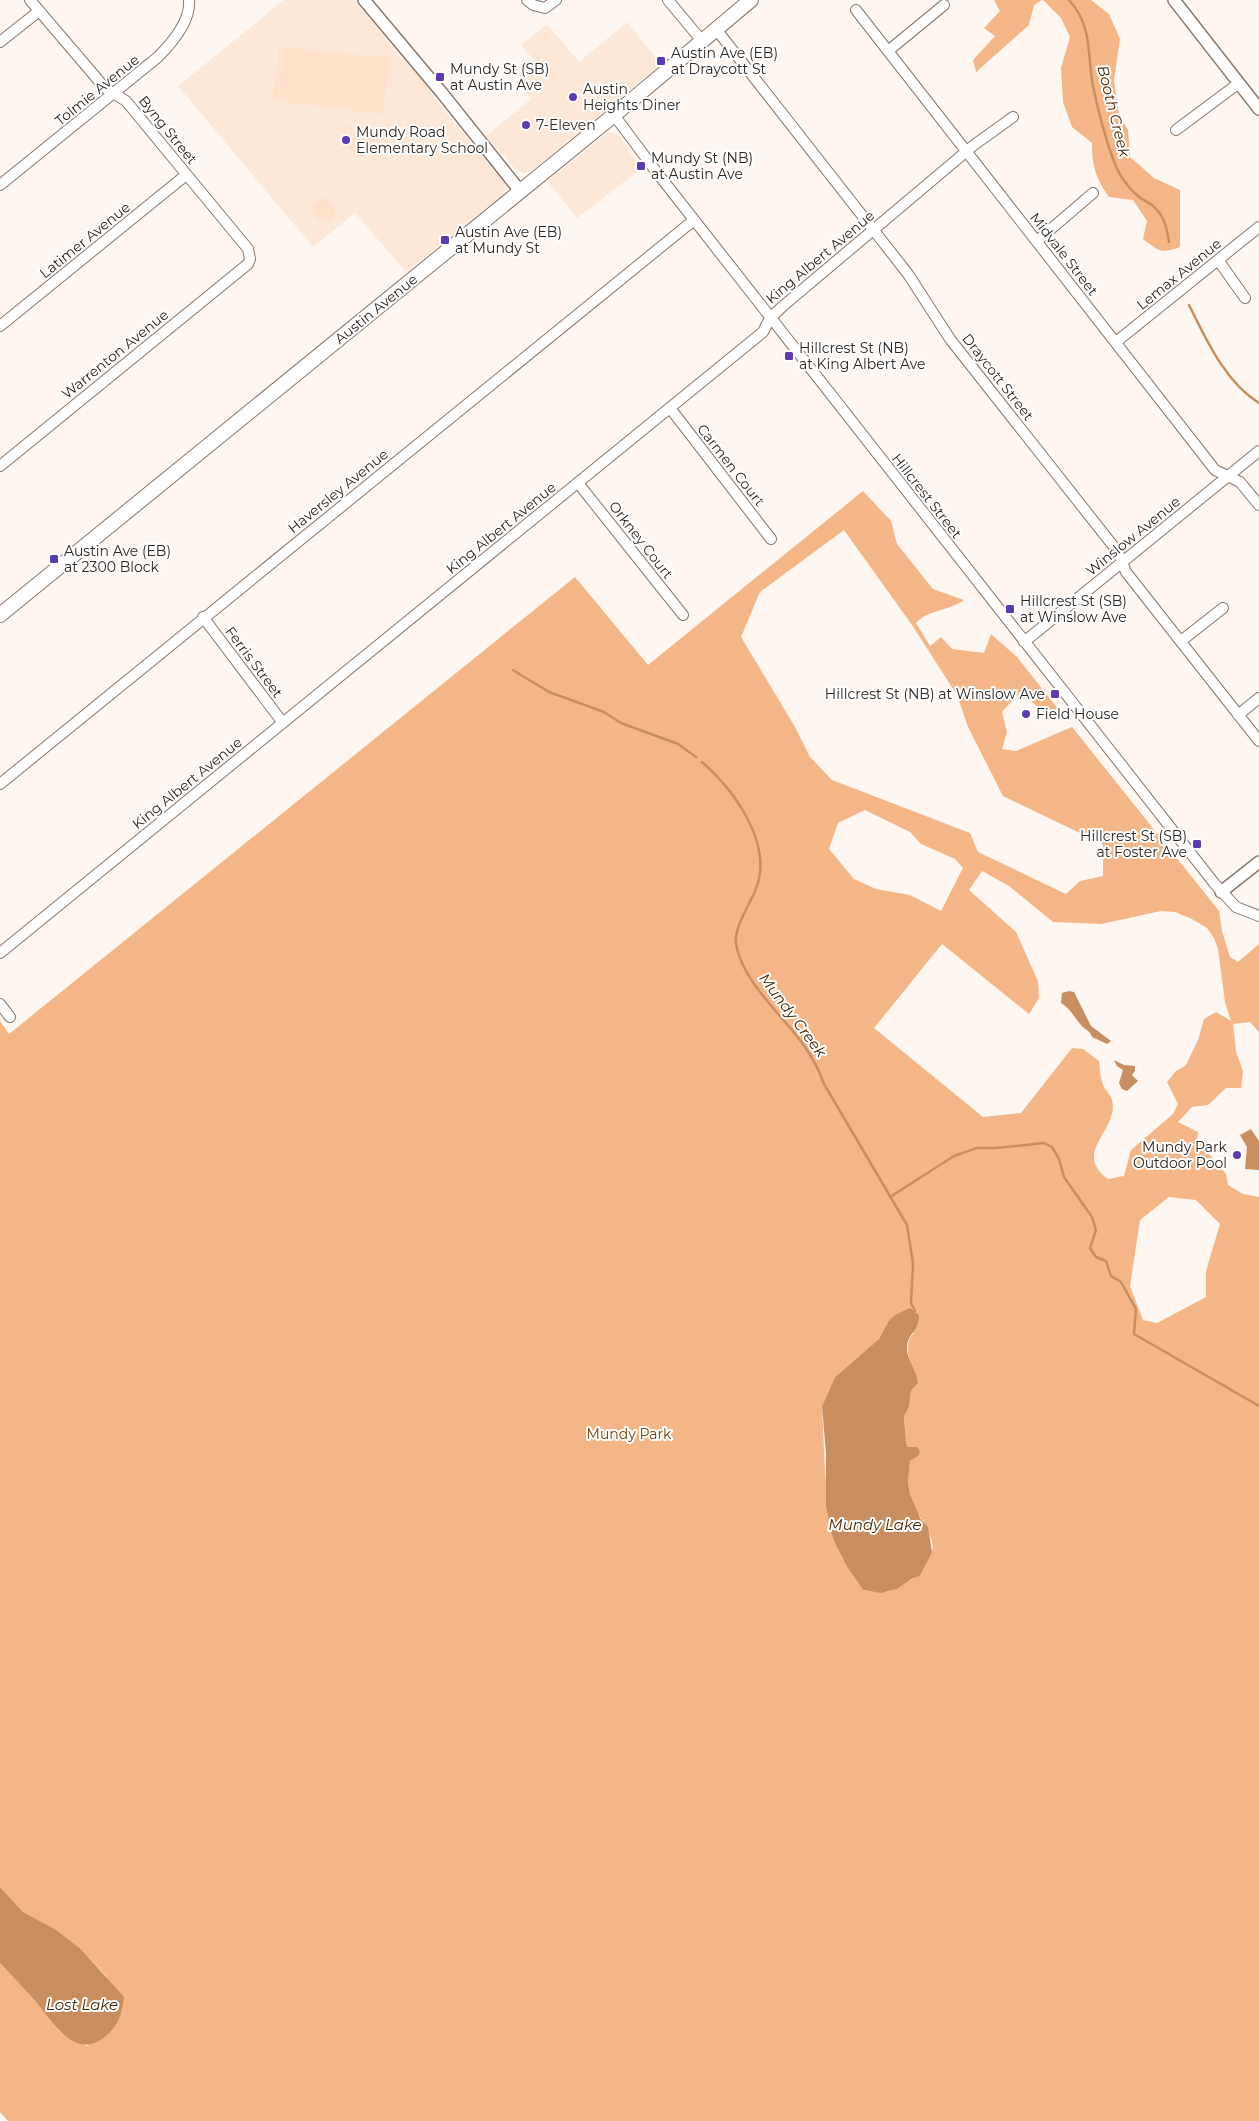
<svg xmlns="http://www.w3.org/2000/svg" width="1259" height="2121" font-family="Montserrat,sans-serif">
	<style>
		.built { fill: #fde8d8 }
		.green { fill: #ffe1cc }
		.forest { fill: #f4b687; fill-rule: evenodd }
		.water { fill: #c98e60 }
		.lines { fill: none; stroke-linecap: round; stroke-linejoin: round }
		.stream { stroke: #c98e60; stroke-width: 2.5 }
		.minor-casing { stroke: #89776b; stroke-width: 12 }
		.tertiary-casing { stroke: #89776b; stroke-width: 14 }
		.secondary-casing { stroke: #89776b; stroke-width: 16 }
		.minor { stroke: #fff; stroke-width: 10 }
		.tertiary { stroke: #fff; stroke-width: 11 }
		.secondary { stroke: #fff; stroke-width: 14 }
		.poi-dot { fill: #5b3ab2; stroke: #fff; stroke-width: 2 }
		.labels { text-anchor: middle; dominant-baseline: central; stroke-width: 4; stroke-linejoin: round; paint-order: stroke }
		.poi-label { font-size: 14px; fill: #2c2520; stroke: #fff; text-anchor: start }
		.street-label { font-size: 14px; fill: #2c2520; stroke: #fff }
		.park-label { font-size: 14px; fill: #763e03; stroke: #fff }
		.water-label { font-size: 15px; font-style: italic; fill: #4a2300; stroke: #fff }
	</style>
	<rect width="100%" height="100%" fill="#fef6f0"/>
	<!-- built -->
	<path class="built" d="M284,0H354L402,59L408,62L431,88L432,95L505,184V191L501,196L406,272L355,213L313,247L178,86Z
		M627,22L661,64L534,169L523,173L515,169L486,136L531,99L517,82L538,65L521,45L547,24L579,62Z
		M609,132L619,136L641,169L577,218L547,181Z"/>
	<!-- green -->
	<path class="green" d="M279,47L390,58L383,114L273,101Z
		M317,122L353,127L362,126L364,129V133L372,126H378L386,137L358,159L346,143L358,134L353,129Z
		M325,196L334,208V220L331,223L319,221L309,208Z"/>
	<!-- forest -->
	<path class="forest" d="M994,0H1042L1034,5L1029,25L976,72L973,60L995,36L984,28L1000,11Z
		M1043,0H1091L1109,14L1120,39L1114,80L1119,115L1128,130L1130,157L1154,178L1180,190V247C1160,254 1159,251 1143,239L1147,221L1133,200L1109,197C1096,178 1092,167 1092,143L1072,127L1063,102L1061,68L1070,37L1061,18Z
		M863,491L891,521L897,544L933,589L964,600C949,611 929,609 916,623L930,646L941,637L952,649L984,653L991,634L1017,657L1063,715H1048L1020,692L1002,712L1007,732L1002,749L1016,751L1072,727L1219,911L1222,931L1230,957L1238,962L1259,944V1032L1250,1022L1233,1024L1236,1052L1243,1071L1241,1088H1226L1208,1105L1192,1107L1178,1122L1198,1132L1197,1140L1226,1174L1228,1185L1243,1194L1259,1197V2121H8L0,2112V1963C13,1977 26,1990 38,2004C54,2024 61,2039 88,2046L107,1977L81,1949L55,1929L23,1912L0,1887V1021L9,1034L575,577L648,665ZM844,530L912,625L957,695L968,727L1003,796L1103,844V876L1080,881L1066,894L978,852L970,833L832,780L810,757L795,727L741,637L760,592ZM865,810L910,832L921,844L955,859L963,868L941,911L910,895L876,889L854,879L829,849L838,823ZM982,871L1009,886L1053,922L1101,924L1161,911L1175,912L1192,919L1207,928L1214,938L1218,949L1225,1002L1231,1021L1216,1012L1204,1019L1198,1040L1186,1065L1175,1072L1167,1082L1178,1104L1173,1114L1131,1150L1124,1176L1108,1179C1071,1152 1120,1130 1112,1100C1111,1095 1106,1091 1104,1087C1100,1078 1100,1070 1099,1061L1083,1049L1072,1048L1021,1113L983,1117L874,1028L942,944L1029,1014L1039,998L1038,981L1016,932L969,890ZM1169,1197L1196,1200L1220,1224L1206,1271V1297L1157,1323L1143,1320L1130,1286L1140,1220ZM888,1322L914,1333C900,1348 913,1367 918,1383L911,1391L909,1407L904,1416L906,1443L908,1447H917L916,1456L910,1461L908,1482L910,1494L917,1513L924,1522L932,1541L933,1549L920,1576C891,1585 900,1597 863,1590L847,1567L833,1539L825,1471L822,1406L835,1377L879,1339Z"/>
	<!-- water -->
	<path class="water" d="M1069,991L1074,992L1091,1026L1111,1041L1107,1044L1092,1037C1090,1030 1085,1030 1081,1025C1074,1017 1071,1009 1061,1003L1062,993Z
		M1114,1060L1124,1065L1135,1066V1071L1132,1075L1138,1081L1127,1091L1122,1089L1119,1083L1123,1070L1117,1066Z
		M1251,1129L1259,1141V1170L1245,1169L1247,1147L1240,1135Z
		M910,1308L919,1315C919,1330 910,1332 907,1345C905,1358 917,1370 918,1383L911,1391L909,1407L904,1416L906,1443L908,1447H917L920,1451L919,1455L910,1461L908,1482L910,1494L920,1518L928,1527L932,1552L920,1576L911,1579L897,1589L881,1593L863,1590L847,1567L833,1539L826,1506V1453L822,1406L835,1377L879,1339L888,1322L895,1315Z
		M0,1887L23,1912L55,1929L81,1949L124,1997C121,2017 119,2026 102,2039C74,2059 52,2021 37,2003C25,1989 12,1976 0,1963Z"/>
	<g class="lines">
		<!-- stream -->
		<path class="stream" d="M1069,0C1093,26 1087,55 1093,86C1098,110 1104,134 1112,156C1117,172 1127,187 1139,197C1144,201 1151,203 1155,208C1165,217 1167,230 1169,242
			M1189,305C1206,339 1225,382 1259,403
			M513,670L549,692L604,712L621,723L678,744L696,757
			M702,762C735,791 775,846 755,891C749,906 734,927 736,944C742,981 782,1015 803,1044C812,1057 819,1069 824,1084L907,1225L913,1263L911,1303L915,1311
			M890,1197L954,1156L977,1148H996L1044,1143L1052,1147L1059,1159L1064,1177L1092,1217L1096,1230L1090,1248L1096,1257L1106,1261L1111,1276L1121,1282L1136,1309L1134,1334L1259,1406"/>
		<!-- minor casing -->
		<g class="minor-casing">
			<path id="minor" d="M527,0L533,5L545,8L556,0
				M668,0L702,41
				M856,10L1215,470L1240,482L1259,505
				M716,29L908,274L950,339L1118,552L1126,572L1259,741
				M0,42L39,11
				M888,51L944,5
				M614,115L655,170L1214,883L1236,907L1259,916
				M1176,130L1239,83
				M0,185L158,57C172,43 191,21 189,0
				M1037,241L1093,193
				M1218,260L1245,298
				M0,326L186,175
				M1116,342L1259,227
				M670,408L771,539
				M0,466L248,264L250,259L248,249L126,101L105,88L30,0
				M578,483L683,615
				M203,617L283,723
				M1181,641L1223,608
				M1024,642L1259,451
				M1238,715L1259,698
				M0,784L694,220
				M0,953L763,332L770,318L783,306L974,145L1013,117
				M0,1004L10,1017"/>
		</g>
		<!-- tertiary casing -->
		<g class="tertiary-casing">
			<path id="tertiary" d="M364,0L442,93L520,191
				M1174,0L1259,109
				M1221,892L1259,862"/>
		</g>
		<!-- secondary casing -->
		<g class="secondary-casing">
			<path id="secondary" d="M0,615L614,115L751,0"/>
		</g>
		<!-- minor -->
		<use href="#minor" class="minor"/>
		<!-- tertiary -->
		<use href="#tertiary" class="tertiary"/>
		<!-- secondary -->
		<use href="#secondary" class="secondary"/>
	</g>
	<!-- markers -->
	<g class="poi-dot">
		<rect x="656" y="56" width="10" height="10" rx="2.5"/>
		<rect x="435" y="72" width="10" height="10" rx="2.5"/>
		<circle cx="573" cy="97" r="5"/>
		<circle cx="526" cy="125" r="5"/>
		<circle cx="346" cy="140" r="5"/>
		<rect x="636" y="161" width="10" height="10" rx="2.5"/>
		<rect x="440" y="235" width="10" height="10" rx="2.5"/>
		<rect x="784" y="351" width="10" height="10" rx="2.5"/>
		<rect x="49" y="554" width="10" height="10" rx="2.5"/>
		<rect x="1005" y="604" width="10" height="10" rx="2.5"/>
		<rect x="1050" y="689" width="10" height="10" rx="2.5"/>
		<circle cx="1026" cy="714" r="5"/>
		<rect x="1192" y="839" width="10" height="10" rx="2.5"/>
		<circle cx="1237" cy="1155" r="5"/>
	</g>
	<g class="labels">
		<!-- poi labels -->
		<g class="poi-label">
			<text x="671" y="53">Austin Ave (EB)<tspan x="671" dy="16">at Draycott St</tspan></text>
			<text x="450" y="69">Mundy St (SB)<tspan x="450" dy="16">at Austin Ave</tspan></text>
			<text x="583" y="89">Austin<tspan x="583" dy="16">Heights Diner</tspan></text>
			<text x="536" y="125">7-Eleven</text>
			<text x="356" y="132">Mundy Road<tspan x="356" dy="16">Elementary School</tspan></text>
			<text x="651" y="158">Mundy St (NB)<tspan x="651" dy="16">at Austin Ave</tspan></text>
			<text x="455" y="232">Austin Ave (EB)<tspan x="455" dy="16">at Mundy St</tspan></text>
			<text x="799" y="348">Hillcrest St (NB)<tspan x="799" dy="16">at King Albert Ave</tspan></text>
			<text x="64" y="551">Austin Ave (EB)<tspan x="64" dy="16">at 2300 Block</tspan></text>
			<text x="1020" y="601">Hillcrest St (SB)<tspan x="1020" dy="16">at Winslow Ave</tspan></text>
			<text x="1045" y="694" text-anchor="end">Hillcrest St (NB) at Winslow Ave</text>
			<text x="1036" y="714">Field House</text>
			<text x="1187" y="836" text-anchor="end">Hillcrest St (SB)<tspan x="1187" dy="16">at Foster Ave</tspan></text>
			<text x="1227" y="1147" text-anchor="end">Mundy Park<tspan x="1227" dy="16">Outdoor Pool</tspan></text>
		</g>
		<!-- street labels -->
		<g class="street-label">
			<text transform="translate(97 90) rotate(-39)">Tolmie Avenue</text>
			<text transform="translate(168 130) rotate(51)">Byng Street</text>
			<text transform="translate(85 240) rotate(-39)">Latimer Avenue</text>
			<text transform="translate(1064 254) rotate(52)">Midvale Street</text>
			<text transform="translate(820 257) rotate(-40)">King Albert Avenue</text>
			<text transform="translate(1179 274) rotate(-39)">Lemax Avenue</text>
			<text transform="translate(376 309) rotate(-39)">Austin Avenue</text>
			<text transform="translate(115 354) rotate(-39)">Warrenton Avenue</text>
			<text transform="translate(998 377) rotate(52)">Draycott Street</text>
			<text transform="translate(731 465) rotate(52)">Carmen Court</text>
			<text transform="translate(338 491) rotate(-39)">Haversley Avenue</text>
			<text transform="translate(927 496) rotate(52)">Hillcrest Street</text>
			<text transform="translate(501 528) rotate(-39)">King Albert Avenue</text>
			<text transform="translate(1133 536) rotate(-39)">Winslow Avenue</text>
			<text transform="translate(641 540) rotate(52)">Orkney Court</text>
			<text transform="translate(254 662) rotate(53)">Ferris Street</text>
			<text transform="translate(187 783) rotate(-39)">King Albert Avenue</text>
		</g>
		<!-- park labels -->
		<g class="park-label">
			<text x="629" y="1434">Mundy Park</text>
		</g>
		<!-- water labels -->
		<g class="water-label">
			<text transform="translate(1114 111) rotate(76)">Booth Creek</text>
			<text transform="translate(793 1015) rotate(53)">Mundy Creek</text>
			<text x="875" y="1524">Mundy Lake</text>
			<text x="82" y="2004">Lost Lake</text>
		</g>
	</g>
</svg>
